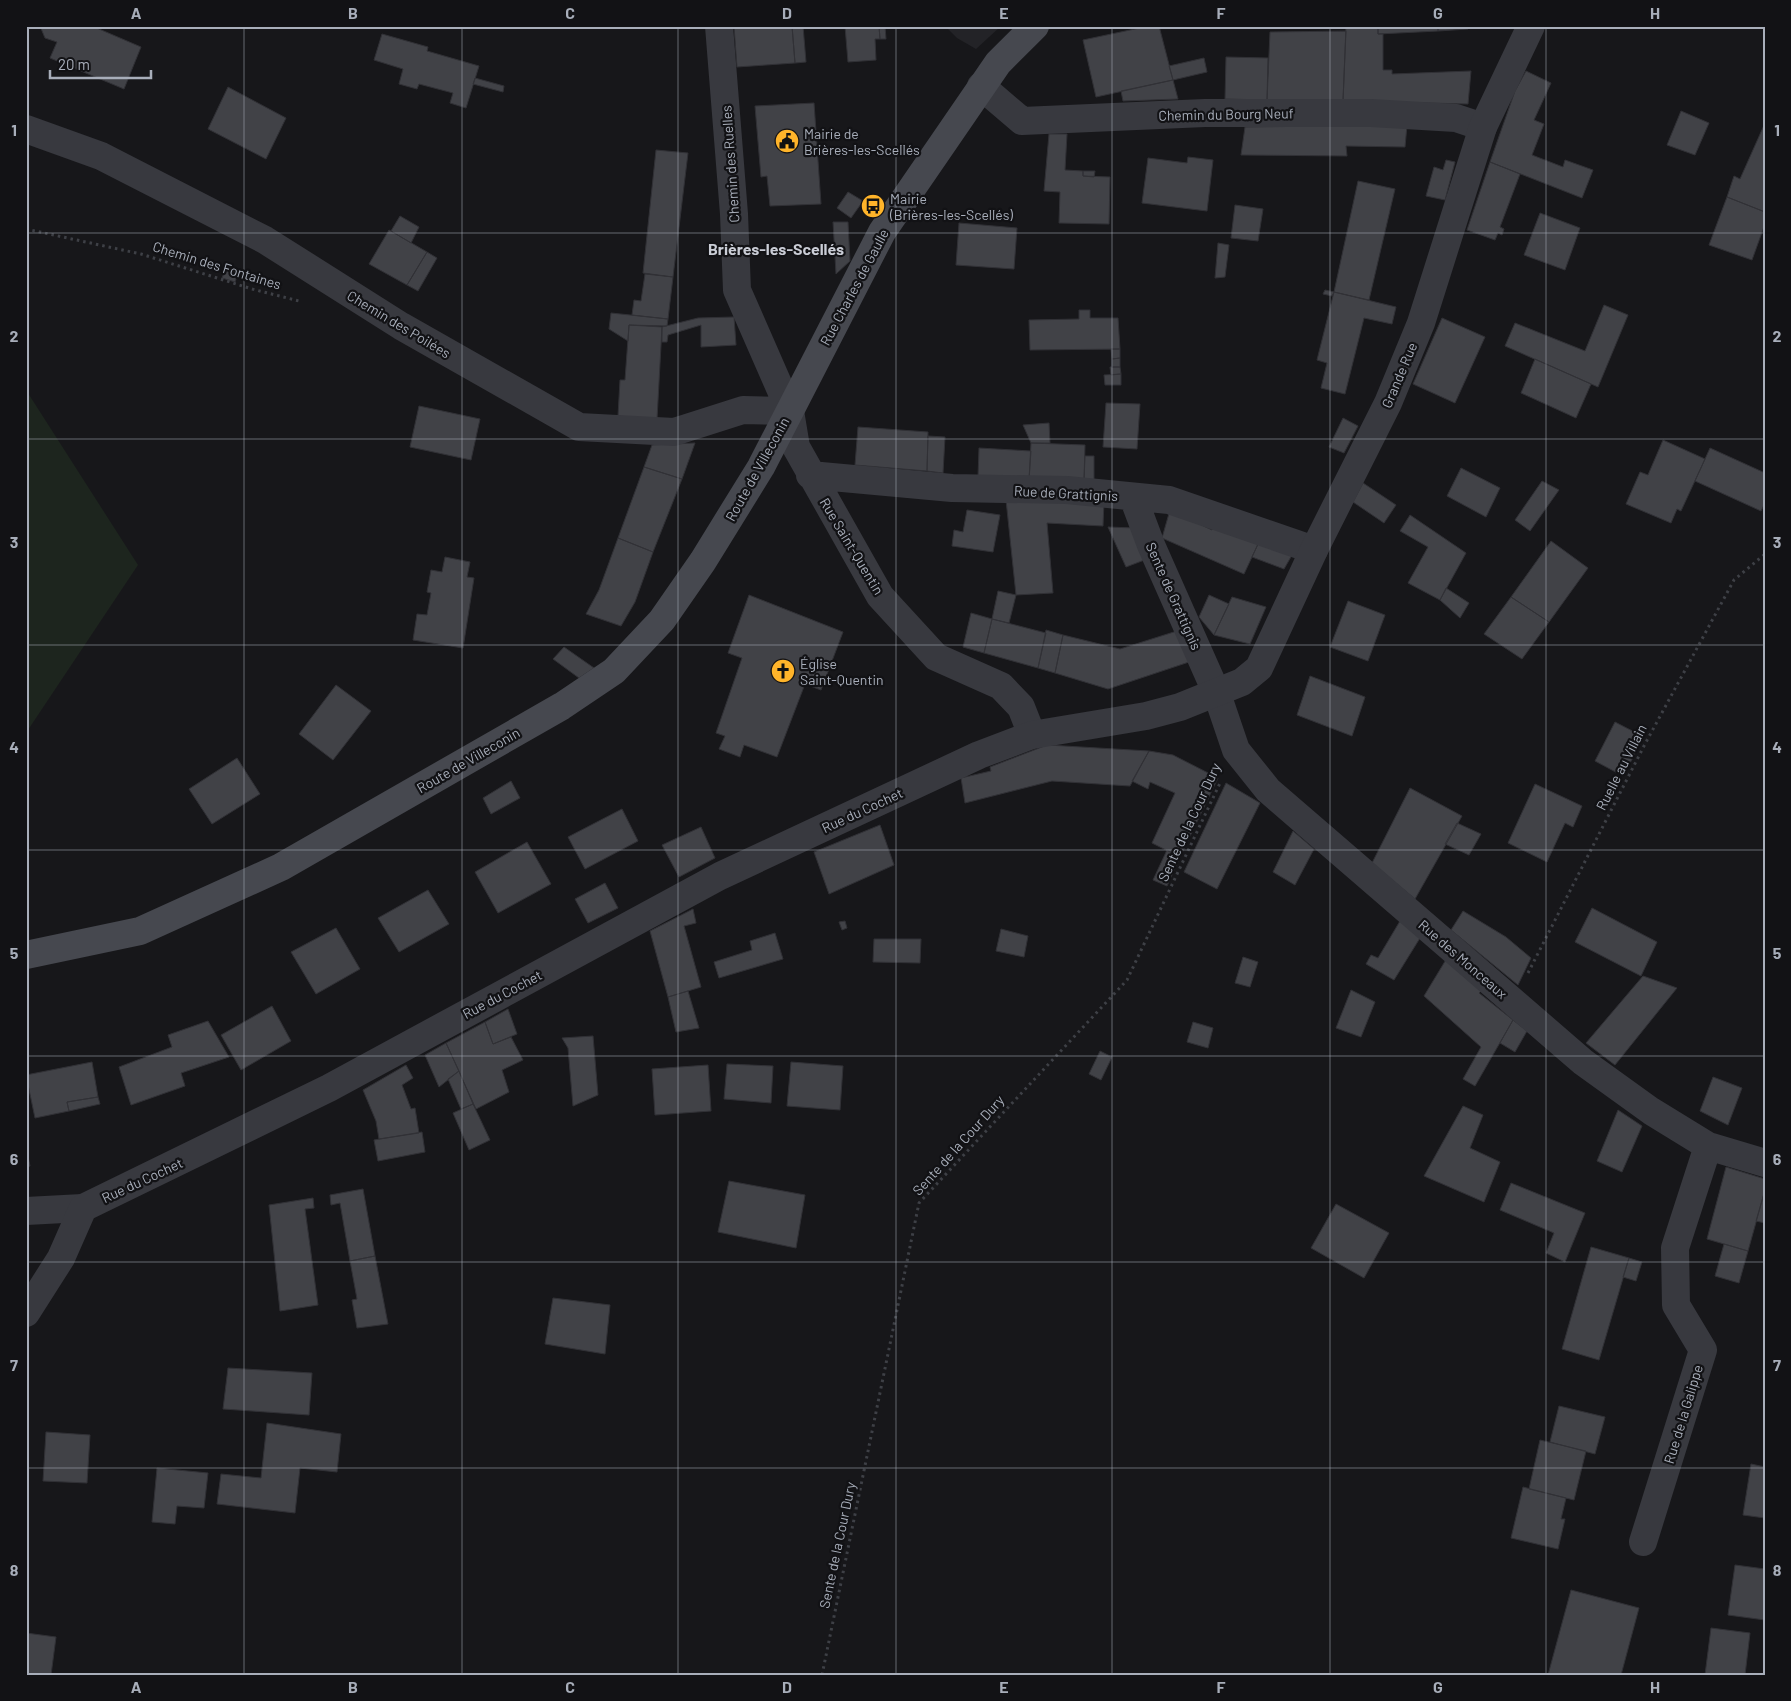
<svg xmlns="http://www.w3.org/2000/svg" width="1791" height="1701" font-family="Barlow,sans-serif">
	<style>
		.built { fill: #232327 }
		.green { fill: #1d251e }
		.building { fill: #414247; stroke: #313136 }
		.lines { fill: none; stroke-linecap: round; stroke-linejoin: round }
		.path { stroke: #3e4046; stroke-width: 3; stroke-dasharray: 2.5 4; stroke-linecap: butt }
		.minor { stroke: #38393f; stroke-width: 28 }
		.tertiary { stroke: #38393f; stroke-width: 28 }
		.secondary { stroke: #46484f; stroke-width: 28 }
		.grid { fill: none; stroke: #a8aeba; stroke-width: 1; stroke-opacity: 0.55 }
		.labels { text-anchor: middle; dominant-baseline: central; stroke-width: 4.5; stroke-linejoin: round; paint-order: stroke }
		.street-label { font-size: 14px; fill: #a8aeba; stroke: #121215 }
		.poi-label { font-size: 14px; fill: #a8aeba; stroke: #121215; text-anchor: start }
		.quarter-label { font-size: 16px; font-weight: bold; fill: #cacdd6; stroke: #121215 }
		.neatline { fill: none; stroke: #a8aeba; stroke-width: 2 }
		.grid-label { font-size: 16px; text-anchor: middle; font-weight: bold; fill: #a8aeba }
	</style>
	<rect width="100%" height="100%" fill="#17171a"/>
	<!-- built -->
	<path class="built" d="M945,26H1001L976,49L957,38Z"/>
	<!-- green -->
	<path class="green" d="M26,390L138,565L26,733Z"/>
	<!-- building -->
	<path class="building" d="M40,26H92L141,47L124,89L50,58L57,42L45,38Z
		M734,26H792L795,63L737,67Z
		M792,26H803L806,62L795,63Z
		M845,26H879L880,39H875L876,60L848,62Z
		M879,26H885L886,39H880Z
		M1149,26H1159L1173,80L1096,97L1083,40Z
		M1346,26H1378V34H1383V70H1392V74L1471,71L1468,104L1343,101Z
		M1378,26H1438V31L1378,34Z
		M1438,26H1467L1468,29L1438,31Z
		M1346,31L1343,101L1267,100L1270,32Z
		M382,34L428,47L427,51L479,66L466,108L450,103L453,93L419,84L417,89L399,84L403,69L374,60Z
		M1226,57L1268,58L1267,100L1225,99Z
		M1204,58L1207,72L1173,80L1169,66Z
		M1526,71L1551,83L1534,120L1544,124L1532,155L1563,167L1565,160L1593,170L1582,198L1490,162L1515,91Z
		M475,78L504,86L503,92L473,84Z
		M1173,80L1178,99L1123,101L1121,91Z
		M228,87L286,118L266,159L208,129Z
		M814,103L821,204L770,206L767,176L761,177L755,106Z
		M1681,111L1709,123L1695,155L1667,145Z
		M1765,123V212L1727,197L1734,176L1740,179Z
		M1407,125L1405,147L1346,146L1347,156L1241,155L1245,127Z
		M1049,134H1067L1065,170L1083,171V176L1110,177L1109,224L1059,223L1060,192L1044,191Z
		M656,150L688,153L673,277L643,273Z
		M1188,157L1213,160L1207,211L1142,203L1148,158L1187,163Z
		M1446,160L1455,162L1445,200L1426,196L1434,167L1443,170Z
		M1490,162L1520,174L1500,227L1504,229L1502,235L1498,233L1495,240L1467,230Z
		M1083,171H1095L1094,177L1083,176Z
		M1358,181L1395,189L1369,300L1334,292Z
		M848,192L863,201L851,218L837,208Z
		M1727,197L1765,212V224L1752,260L1709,245Z
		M1235,205L1263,209L1258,241L1231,238Z
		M1540,213L1580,228L1565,270L1524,255Z
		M400,216L419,227L411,243L391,231Z
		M833,222H848L850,261L836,274Z
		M959,223L1017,228L1014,269L956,265Z
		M389,230L427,252L407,285L369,264Z
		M1218,243L1229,245L1225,277L1215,278Z
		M427,252L437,258L418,291L407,285Z
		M227,266L239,271L235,282L222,278Z
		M645,274L673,277L668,319L632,315L634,300L641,301Z
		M1325,290L1334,292L1332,296L1323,294Z
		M1334,292L1396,307L1392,324L1364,318L1345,394L1321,388L1327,363L1317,360Z
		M1604,305L1628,315L1598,387L1505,346L1515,323L1585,351Z
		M1079,310H1090V318H1118L1120,349L1030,350L1029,320L1079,319Z
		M611,313L668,319L667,326L629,325L628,341L609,329Z
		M734,317L736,345L701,347V325L668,335L667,342H662V327L698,318Z
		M1442,318L1485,337L1455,403L1413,384Z
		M629,325L662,327L657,419L618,416L620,380H625Z
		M1111,349H1120V358L1112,359Z
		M1120,358V367H1112V359Z
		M1535,359L1591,384L1576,418L1521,393Z
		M1110,367H1120L1121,374L1111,375Z
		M1121,374V385H1105L1104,375Z
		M1106,403L1140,404L1137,449L1103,447Z
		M419,406L480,419L471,460L410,447Z
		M1343,418L1358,426L1344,453L1329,447Z
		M1049,423L1050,443H1031L1023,425Z
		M858,427L928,432L927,471L855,465Z
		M928,436L945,437L943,473L927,471Z
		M1663,440L1705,459L1681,511L1677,509L1671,523L1626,504L1640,472L1648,475Z
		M695,443L682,479L644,467L652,445Z
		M1031,443L1085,445L1084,481L1029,480Z
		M979,448L1031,451L1029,480L978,477Z
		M1710,448L1765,473V503L1761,511L1695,481Z
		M1085,456H1094V482L1084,481Z
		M644,467L682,479L653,552L618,538Z
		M1461,468L1500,488L1486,517L1447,496Z
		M1542,481L1559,490L1530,531L1515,520Z
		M1363,483L1396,505L1384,523L1353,502Z
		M1006,500L1104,502L1103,526L1047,523L1053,593L1016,595Z
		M967,510L1000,515L993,552L952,546L954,530L963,532Z
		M1170,510L1212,530L1214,524L1259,542L1244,574L1162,538Z
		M1410,515L1466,553L1440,600L1408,583L1428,547L1400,531Z
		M1108,527L1135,528L1147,559L1126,567Z
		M618,538L653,552L635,602L621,626L586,614L599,590Z
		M1551,541L1588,568L1549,622L1511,597Z
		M1259,542L1292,555L1284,569L1252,557Z
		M445,557L470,562L467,577L474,578L463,648L413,640L417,614L427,615L431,593L427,592L431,570L442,572Z
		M1446,588L1469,603L1460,618L1440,600Z
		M998,591L1016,595L1009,623L992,619Z
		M749,595L843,632L821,690L805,684L777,757L744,745L740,757L719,749L725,736L716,733L742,658L728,653Z
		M1209,595L1229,604L1214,635L1199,617Z
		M1232,597L1266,607L1250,644L1214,635Z
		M1511,597L1549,622L1522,659L1484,634Z
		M1348,601L1385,615L1368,661L1330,647Z
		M971,613L992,619L984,653L963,647Z
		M992,619L1046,633L1038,668L984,653Z
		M1046,630L1063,635L1055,673L1038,668Z
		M1177,631L1189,662L1108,689L1055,673L1063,635L1120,649Z
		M564,647L594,668L579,678L553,659Z
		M1310,676L1365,697L1352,736L1297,715Z
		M336,685L371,711L333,760L299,734Z
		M1615,722L1644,737L1623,776L1595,761Z
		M1047,745L1149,751L1130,786L1052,781L965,803L961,778L991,771L990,767Z
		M1149,751L1173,755L1218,778L1180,857L1152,843L1175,793L1150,782L1148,789L1132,781Z
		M237,758L260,794L212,824L189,789Z
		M511,781L520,798L491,814L483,798Z
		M1226,783L1260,803L1217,889L1184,872Z
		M1535,784L1582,806L1573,827L1565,823L1547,862L1508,843Z
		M1410,788L1462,816L1415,899L1372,863Z
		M622,809L638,841L585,869L568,837Z
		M1457,823L1481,834L1469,855L1445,844Z
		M880,825L894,865L829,894L814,852Z
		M701,827L715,858L679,877L662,845Z
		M1293,831L1314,849L1295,885L1273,872Z
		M527,842L551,884L498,913L475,872Z
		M1167,850L1180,857L1167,886L1153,880Z
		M605,883L618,908L588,923L575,899Z
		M428,890L449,924L399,952L378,918Z
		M1592,908L1657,942L1641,976L1575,942Z
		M693,909L696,923L684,926L701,987L668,997L650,931Z
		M1463,911L1506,937L1531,958L1518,985L1451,930Z
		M845,921L847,928L842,930L839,922Z
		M1400,921L1420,938L1394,980L1366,964L1371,955L1378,958Z
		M336,928L360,969L316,994L291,952Z
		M1001,929L1028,936L1024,957L996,951Z
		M775,933L783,959L719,978L714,962L752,950L750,941Z
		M874,939H921L920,963L873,962Z
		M1243,957L1258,962L1250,987L1235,983Z
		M1447,958L1482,990L1479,993L1513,1020L1475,1086L1463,1079L1481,1047L1424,996Z
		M1643,976L1677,988L1615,1065L1586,1043Z
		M1351,990L1375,1002L1361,1037L1336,1028Z
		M688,991L699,1028L676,1032L668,997Z
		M272,1006L291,1041L241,1070L221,1035Z
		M508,1009L517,1034L493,1044L485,1022Z
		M1513,1020L1527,1031L1515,1052L1500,1043Z
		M208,1021L229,1057L181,1073L185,1086L131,1105L119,1067L172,1047L168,1035Z
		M485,1022L493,1044L511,1037L523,1060L502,1070L509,1092L476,1109L446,1043Z
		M1193,1022L1213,1028L1208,1048L1187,1042Z
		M593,1036L598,1095L573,1106L568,1048L562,1038Z
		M446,1043L459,1071L439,1087L425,1055Z
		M1100,1051L1112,1057L1101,1080L1089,1074Z
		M92,1062L98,1097L67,1102L69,1111L35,1118L26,1075Z
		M791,1062L843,1066L840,1110L787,1106Z
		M727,1064L773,1066L771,1103L724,1099Z
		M406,1065L413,1078L402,1085L411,1109L415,1108L419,1133L379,1139L376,1121L363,1090Z
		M708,1065L711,1111L655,1115L652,1069Z
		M459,1071L473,1104L461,1109L448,1079Z
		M1713,1077L1742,1088L1728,1125L1700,1111Z
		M98,1097L100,1104L69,1111L67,1102Z
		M473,1104L490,1140L469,1150L453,1113Z
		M1463,1106L1483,1115L1470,1148L1500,1162L1484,1202L1424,1176Z
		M1618,1110L1642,1126L1622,1172L1597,1161Z
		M422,1132L425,1152L378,1161L374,1140Z
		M26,1147L30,1166L26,1167Z
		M1726,1167L1765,1179V1190L1748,1251L1707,1239Z
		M729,1181L805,1195L796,1248L718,1232Z
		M1511,1183L1585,1213L1565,1262L1546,1253L1554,1233L1500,1210Z
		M363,1189L375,1256L350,1261L340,1203L331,1205L330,1195Z
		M1765,1190V1223L1756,1221Z
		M313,1198L314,1208L305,1209L318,1305L280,1311L269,1205Z
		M1336,1204L1389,1233L1364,1278L1311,1248Z
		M1724,1244L1748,1251L1739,1283L1715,1276Z
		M1591,1247L1629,1258L1599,1360L1562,1349Z
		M375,1256L388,1324L357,1328L352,1300L357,1299L350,1261Z
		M1629,1258L1642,1262L1636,1281L1623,1277Z
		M553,1298L610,1305L605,1354L545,1344Z
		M228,1368L312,1373L309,1415L223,1409Z
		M1559,1406L1605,1417L1595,1454L1550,1442Z
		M267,1423L341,1434L337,1472L300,1468L295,1513L217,1504L221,1474L261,1478Z
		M46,1432L90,1435L87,1483L43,1481Z
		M1540,1440L1586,1451L1574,1500L1529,1489Z
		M1751,1464L1765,1467V1518L1743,1515Z
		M157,1468L208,1473L204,1508L177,1506L175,1524L152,1522Z
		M1523,1487L1566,1498L1561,1519H1565L1558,1549L1511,1538Z
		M1735,1565L1765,1569V1620L1728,1615Z
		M1571,1590L1639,1608L1621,1675H1548Z
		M1711,1628L1750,1633L1745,1675H1705Z
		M26,1633L56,1637L51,1675H26Z"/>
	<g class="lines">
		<!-- path -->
		<path class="path" d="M26,229L141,254L252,289L299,301
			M1528,973L1645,744L1734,580L1765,554
			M822,1675L919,1203L1127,980L1221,781"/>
		<!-- minor -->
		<path class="minor" d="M719,26L734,214L737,290L790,411L796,447L880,596L936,657L1001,686L1021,707L1032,735
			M981,86L1022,121L1205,113H1371L1456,118L1483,127
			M26,129L101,156L265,240L401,326L579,427L674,432L743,410L790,411
			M810,475L952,488L1067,490L1169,500L1314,550
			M1133,497L1151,545L1217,694L1236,750L1268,790L1583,1062L1651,1111L1708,1146L1765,1163
			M26,1211L83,1208
			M1643,1542L1703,1350L1676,1305L1675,1248L1708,1146"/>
		<!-- tertiary -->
		<path class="tertiary" d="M26,1313L61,1258L83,1208L329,1088L720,876L979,755L1032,735L1146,716L1180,707L1242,682L1259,668L1314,550L1388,403L1421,323L1483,127L1531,26"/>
		<!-- secondary -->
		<path class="secondary" d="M26,955L140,931L281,867L562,706L614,671L662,620L703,561L761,467L882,232L998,63L1035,26"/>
	</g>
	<!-- grid -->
	<path class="grid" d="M244,26V1675M462,26V1675M678,26V1675M896,26V1675M1112,26V1675M1330,26V1675M1546,26V1675M26,233H1765M26,439H1765M26,645H1765M26,850H1765M26,1056H1765M26,1262H1765M26,1468H1765"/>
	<!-- icons -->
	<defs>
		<g id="civic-disc" transform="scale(1.25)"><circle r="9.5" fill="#ffb42a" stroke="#121215"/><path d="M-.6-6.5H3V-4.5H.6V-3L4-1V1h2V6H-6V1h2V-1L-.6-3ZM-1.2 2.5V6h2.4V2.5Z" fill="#111"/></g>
		<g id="bus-disc" transform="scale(1.25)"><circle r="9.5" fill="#ffb42a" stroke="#121215"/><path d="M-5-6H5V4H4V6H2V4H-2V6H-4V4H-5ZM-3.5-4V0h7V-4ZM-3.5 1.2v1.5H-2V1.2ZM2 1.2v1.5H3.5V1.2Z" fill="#111"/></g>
		<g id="church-disc" transform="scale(1.25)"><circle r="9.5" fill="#ffb42a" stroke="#121215"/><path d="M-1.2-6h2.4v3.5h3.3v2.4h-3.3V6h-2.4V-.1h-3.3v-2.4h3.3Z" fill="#111"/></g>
	</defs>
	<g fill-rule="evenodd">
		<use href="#civic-disc" x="787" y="141"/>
		<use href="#bus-disc" x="873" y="206"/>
		<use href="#church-disc" x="783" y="671"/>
	</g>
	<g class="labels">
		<!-- street labels -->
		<g class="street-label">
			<text transform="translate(1226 114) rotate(-1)">Chemin du Bourg Neuf</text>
			<text transform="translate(730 164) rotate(-94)">Chemin des Ruelles</text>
			<text transform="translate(217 265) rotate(17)">Chemin des Fontaines</text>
			<text transform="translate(854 287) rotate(-62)">Rue Charles de Gaulle</text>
			<text transform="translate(399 324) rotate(31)">Chemin des Poilées</text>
			<text transform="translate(1399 375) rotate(-67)">Grande Rue</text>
			<text transform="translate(757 469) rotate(-61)">Route de Villeconin</text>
			<text transform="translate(1066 493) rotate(3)">Rue de Grattignis</text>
			<text transform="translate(852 546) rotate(59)">Rue Saint-Quentin</text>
			<text transform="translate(1174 596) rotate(66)">Sente de Grattignis</text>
			<text transform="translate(468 760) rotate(-30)">Route de Villeconin</text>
			<text transform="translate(1621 767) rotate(-63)">Ruelle au Villain</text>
			<text transform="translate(862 810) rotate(-25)">Rue du Cochet</text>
			<text transform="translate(1189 822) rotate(-65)">Sente de la Cour Dury</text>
			<text transform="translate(1463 959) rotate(41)">Rue des Monceaux</text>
			<text transform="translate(502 994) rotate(-28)">Rue du Cochet</text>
			<text transform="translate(958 1145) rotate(-48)">Sente de la Cour Dury</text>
			<text transform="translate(142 1180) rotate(-25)">Rue du Cochet</text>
			<text transform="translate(1683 1414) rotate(-73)">Rue de la Galippe</text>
			<text transform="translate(837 1545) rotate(-78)">Sente de la Cour Dury</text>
		</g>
		<!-- poi labels -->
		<g class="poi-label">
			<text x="804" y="133">Mairie de<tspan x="804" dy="16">Brières-les-Scellés</tspan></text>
			<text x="890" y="198">Mairie<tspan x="890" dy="16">(Brières-les-Scellés)</tspan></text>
			<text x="800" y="663">Église<tspan x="800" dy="16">Saint-Quentin</tspan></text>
		</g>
		<!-- quarter labels -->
		<g class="quarter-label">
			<text x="776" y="248">Brières-les-Scellés</text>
		</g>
	</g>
	<!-- border -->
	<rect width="1791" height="1701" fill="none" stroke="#121215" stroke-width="55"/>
	<!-- scale -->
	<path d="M50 70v8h101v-8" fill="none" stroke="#a8aeba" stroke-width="2.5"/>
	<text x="58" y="70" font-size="15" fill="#a8aeba" stroke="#121215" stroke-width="4" paint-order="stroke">20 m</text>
	<rect x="28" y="28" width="1736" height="1646" class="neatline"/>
	<g class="grid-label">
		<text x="136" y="19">A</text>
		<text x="353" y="19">B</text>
		<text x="570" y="19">C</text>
		<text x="787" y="19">D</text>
		<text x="1004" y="19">E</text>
		<text x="1221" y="19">F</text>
		<text x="1438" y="19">G</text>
		<text x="1655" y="19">H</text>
		<text x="14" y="136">1</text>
		<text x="1777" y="136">1</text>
		<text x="14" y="342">2</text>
		<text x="1777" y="342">2</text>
		<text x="14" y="548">3</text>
		<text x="1777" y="548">3</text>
		<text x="14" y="753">4</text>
		<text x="1777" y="753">4</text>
		<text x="14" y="959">5</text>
		<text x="1777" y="959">5</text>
		<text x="14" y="1165">6</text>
		<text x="1777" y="1165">6</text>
		<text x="14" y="1371">7</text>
		<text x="1777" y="1371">7</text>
		<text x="14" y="1576">8</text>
		<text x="1777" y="1576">8</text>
		<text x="136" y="1693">A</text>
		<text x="353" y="1693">B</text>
		<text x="570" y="1693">C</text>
		<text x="787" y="1693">D</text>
		<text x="1004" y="1693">E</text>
		<text x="1221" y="1693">F</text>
		<text x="1438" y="1693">G</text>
		<text x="1655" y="1693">H</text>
	</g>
</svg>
